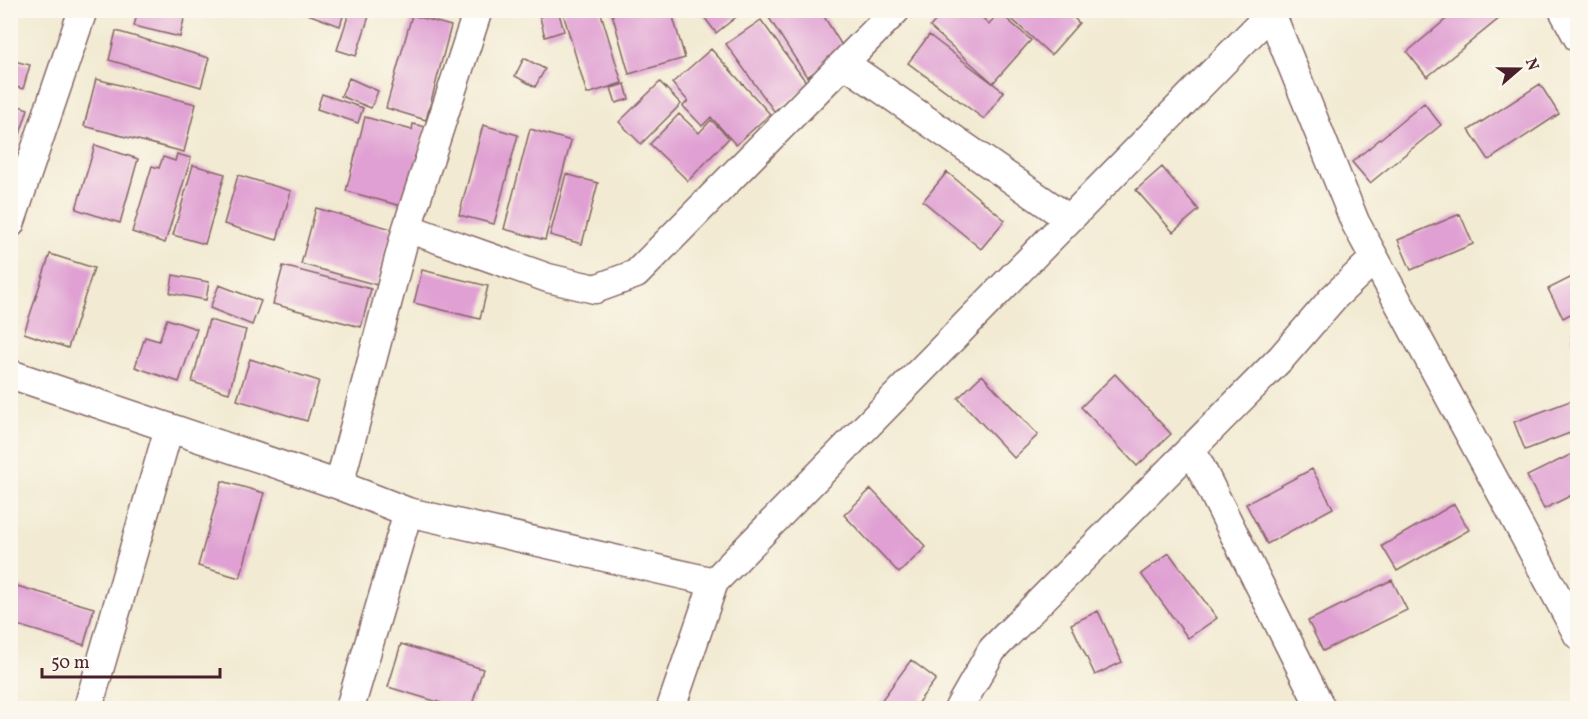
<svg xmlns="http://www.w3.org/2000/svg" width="1588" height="719" font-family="Vollkorn,serif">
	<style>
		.building { fill: #e0a0d3 }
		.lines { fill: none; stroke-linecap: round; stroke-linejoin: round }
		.minor-casing { stroke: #856665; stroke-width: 31 }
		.minor { stroke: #fff; stroke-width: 28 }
	</style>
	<rect width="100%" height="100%" fill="#fbf7ec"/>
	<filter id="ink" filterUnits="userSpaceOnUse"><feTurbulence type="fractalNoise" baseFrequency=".0167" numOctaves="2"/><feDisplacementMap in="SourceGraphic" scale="12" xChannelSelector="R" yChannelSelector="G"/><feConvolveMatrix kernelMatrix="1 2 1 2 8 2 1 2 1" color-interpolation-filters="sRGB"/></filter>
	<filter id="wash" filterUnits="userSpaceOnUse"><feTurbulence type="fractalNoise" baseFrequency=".008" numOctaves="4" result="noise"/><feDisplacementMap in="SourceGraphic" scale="24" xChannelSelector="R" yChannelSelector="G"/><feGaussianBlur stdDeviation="1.35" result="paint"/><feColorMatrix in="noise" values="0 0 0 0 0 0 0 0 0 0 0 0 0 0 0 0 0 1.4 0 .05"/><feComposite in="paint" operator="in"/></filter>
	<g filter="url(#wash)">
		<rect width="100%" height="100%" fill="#f2ead2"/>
		<g id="blocks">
			<!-- building -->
			<path class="building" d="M138,10H186L180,37L134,26Z
				M297,10H345L340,26Z
				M350,10H371L356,56L337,50Z
				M538,10H558L564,31L545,37Z
				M562,10H600L622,83L587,94Z
				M611,10H671L685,58L629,74Z
				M699,10H745L716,33Z
				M764,10H820L846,52L807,77Z
				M945,10H974L989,24L999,12L1031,40L993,83L930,27Z
				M1002,10H1054L1057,13L1059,10H1066L1079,23L1051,55Z
				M1457,10H1496L1501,17L1427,77L1407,52Z
				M412,15L451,26L426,120L386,108Z
				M761,20L809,86L774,111L726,44Z
				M116,31L209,58L201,87L109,60Z
				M929,35L1004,92L984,119L908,63Z
				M711,49L770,114L736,145L711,117L702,126L683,106L688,101L672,83Z
				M524,58L545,69L535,87L515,76Z
				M10,60L30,65L23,89L10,85Z
				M349,78L378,91L371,108L341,96Z
				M96,79L196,104L184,152L84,126Z
				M660,82L681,104L641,144L619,122Z
				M625,84L629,99L616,103L611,88Z
				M1540,84L1559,114L1489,160L1469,130Z
				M322,94L363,108L358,123L317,109Z
				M10,103L28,109L11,163H10Z
				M1424,103L1441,125L1370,183L1352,162Z
				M679,114L699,133L711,120L729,138L688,181L650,144Z
				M365,117L412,130L413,124L426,127L405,207L346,191Z
				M483,125L518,135L494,224L459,215Z
				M530,129L571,141L545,240L504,229Z
				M95,145L138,159L120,223L76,209Z
				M177,154L191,158L165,243L132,232L152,166L159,168L163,157L175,161Z
				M193,165L225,174L205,244L173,235Z
				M1162,167L1199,210L1173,232L1136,190Z
				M947,172L1005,220L981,249L923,201Z
				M566,174L598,183L582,244L550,235Z
				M238,175L291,191L277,240L224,224Z
				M316,208L392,229L377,285L301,264Z
				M1460,214L1473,244L1411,270L1398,240Z
				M50,254L94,268L68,348L24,333Z
				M283,266L371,289L361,327L273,304Z
				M422,270L488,286L480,319L414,303Z
				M1578,274V310L1563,318L1548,289Z
				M173,275L209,282L206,300L170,293Z
				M219,285L261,301L252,325L210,308Z
				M167,319L197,329L179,382L135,367L145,337L159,341Z
				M209,320L246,330L229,393L192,382Z
				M1578,333V349L1571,336Z
				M250,359L319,381L307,421L237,400Z
				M1115,374L1171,434L1137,466L1081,407Z
				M982,375L1038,435L1014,458L958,398Z
				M1578,398V430L1525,450L1514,422Z
				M1578,451V492L1544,509L1527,476Z
				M1312,469L1333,508L1267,544L1246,504Z
				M222,481L264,493L240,578L198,566Z
				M871,489L926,547L899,573L844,515Z
				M1454,504L1469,530L1397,571L1382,546Z
				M1169,553L1217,618L1188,638L1141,574Z
				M1392,580L1407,610L1323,651L1308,621Z
				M10,584L94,608L84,645L10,623Z
				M1098,611L1122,662L1095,675L1071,624Z
				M401,644L483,669L471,708H458L388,687Z
				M911,660L936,679L914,708H883L878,705Z"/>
		</g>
	</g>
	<g filter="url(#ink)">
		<use href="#blocks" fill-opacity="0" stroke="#856665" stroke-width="1.5"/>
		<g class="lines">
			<!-- minor casing -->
			<g class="minor-casing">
				<path id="minor" d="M1563,10L1578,38
					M1271,13L1355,222L1578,635
					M844,63L1069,219
					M10,224L83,10
					M407,228L548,278L595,289L636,274L896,10
					M10,374L339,485L408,512L714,582
					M1191,448L1321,708
					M339,485L407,228L478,10
					M88,708L169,428
					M350,708L408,512
					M671,708L714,582L1274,10
					M959,708L992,650L1282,357L1333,298L1374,259"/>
			</g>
			<!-- minor -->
			<use href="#minor" class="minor"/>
		</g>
	</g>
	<!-- margin -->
	<rect width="1588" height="719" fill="none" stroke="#fbf7ec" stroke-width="36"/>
	<!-- north arrow -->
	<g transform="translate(1519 69) rotate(70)" stroke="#fbf7ec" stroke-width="4.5" paint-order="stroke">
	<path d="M0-4.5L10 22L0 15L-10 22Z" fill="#4a1f2b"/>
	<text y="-9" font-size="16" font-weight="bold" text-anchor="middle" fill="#4a1f2b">N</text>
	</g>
	<!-- scale -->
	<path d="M42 668v9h178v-9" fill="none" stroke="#4a1f2b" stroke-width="3"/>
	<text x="51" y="668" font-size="18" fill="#4a1f2b" stroke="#fbf7ec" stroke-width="4.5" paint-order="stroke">50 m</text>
</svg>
